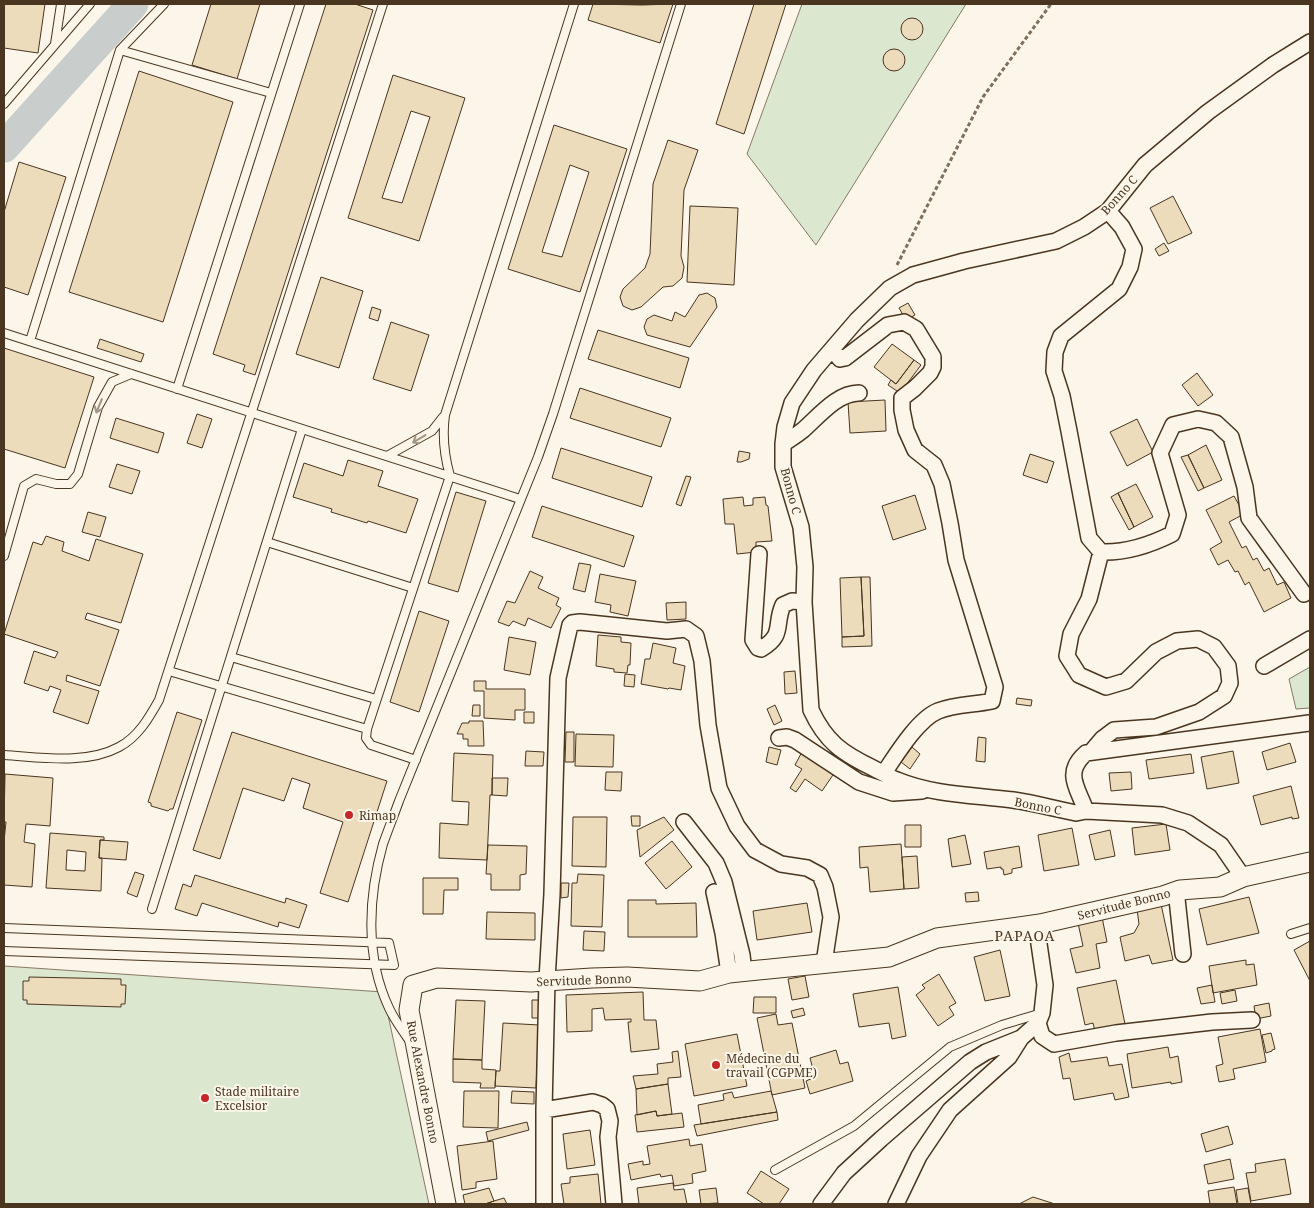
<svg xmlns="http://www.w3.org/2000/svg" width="1314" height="1208" font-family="'Noto Serif',serif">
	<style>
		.green { fill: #dce7d0; stroke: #887966 }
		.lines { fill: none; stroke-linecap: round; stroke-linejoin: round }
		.river { stroke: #c9cecd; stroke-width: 31 }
		.building { fill: #ecdcbc; stroke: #4a3520; fill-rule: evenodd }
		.service-casing { stroke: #4a3520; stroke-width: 10 }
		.minor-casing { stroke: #4a3520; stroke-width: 18 }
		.tertiary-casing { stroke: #4a3520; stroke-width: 21 }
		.path { stroke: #7f6f5c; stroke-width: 3; stroke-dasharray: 4 2.5; stroke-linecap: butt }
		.service { stroke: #fbf6e9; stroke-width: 8 }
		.minor { stroke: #fbf6e9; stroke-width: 15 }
		.tertiary { stroke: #fbf6e9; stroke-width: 19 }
		.oneway { stroke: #a29684 }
		.poi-dot { fill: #c62828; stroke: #fbf6e9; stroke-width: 2 }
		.labels { text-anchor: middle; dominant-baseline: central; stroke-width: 4; stroke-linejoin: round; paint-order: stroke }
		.street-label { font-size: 12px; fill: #4a3520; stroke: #fbf6e9 }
		.poi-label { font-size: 12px; fill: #4a3520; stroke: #fbf6e9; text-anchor: start }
		.neighbourhood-label { font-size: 14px; letter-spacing: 1px; fill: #4a3520; stroke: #fbf6e9 }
	</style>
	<rect width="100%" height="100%" fill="#fbf6e9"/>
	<!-- green -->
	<path class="green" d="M802,4H966L816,245L747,154Z
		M1310,667V708L1296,709L1289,679Z
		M4,966L383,992L429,1204H4Z"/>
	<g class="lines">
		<!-- river -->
		<path class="river" d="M4,147L133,4"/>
	</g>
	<!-- building -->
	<path class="building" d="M4,4H45L38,53L4,48Z
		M211,4H260L237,79L192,65Z
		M326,4H355L373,10L255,375L243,371L245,365L213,354Z
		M593,4L642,5L673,4L660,43L588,20Z
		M754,4H786L744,134L716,124Z
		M901 29a11 11 0 1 1 22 0a11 11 0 1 1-22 0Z
		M883 60a11 11 0 1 1 22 0a11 11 0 1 1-22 0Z
		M139,71L233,102L163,322L69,292Z
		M393,75L465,98L419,241L348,218ZM411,111L430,117L402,203L382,198Z
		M554,125L627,149L580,292L508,269ZM570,165L589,172L562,257L542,252Z
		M668,140L698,150L684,190L681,256L684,267L682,278L673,286L663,287L641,307L632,310L623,306L620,297L623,289L645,268L650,254L653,184Z
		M19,162L66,177L28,295L4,287V212Z
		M1173,196L1192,233L1168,244L1150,208Z
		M690,206L738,208L734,285L687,282Z
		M1164,243L1169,251L1159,256L1155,249Z
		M321,277L363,291L339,368L296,354Z
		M707,293L715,298L717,307L690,347L647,335L644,327L647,319L654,315L672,321L675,312L685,317L699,295Z
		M908,303L915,315L906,320L899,308Z
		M372,307L381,310L378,321L369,318Z
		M391,322L429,335L411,391L373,379Z
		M598,330L689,358L680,388L588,359Z
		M100,339L144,354L141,362L97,348Z
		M892,344L914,360L896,384L874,367Z
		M4,348L94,377L65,468L4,449Z
		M914,360L921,365L900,393L888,385L891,380L896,384Z
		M1197,373L1213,395L1198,406L1182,385Z
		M580,388L671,418L661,447L570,418Z
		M885,400L886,431L850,433L848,402Z
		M197,414L212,419L202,448L187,443Z
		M116,418L164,433L158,453L110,438Z
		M1137,419L1153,452L1127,466L1110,432Z
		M1206,445L1222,480L1204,488L1188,455Z
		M561,448L652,477L642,507L552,478Z
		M739,451L750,453L749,459L741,462H737Z
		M1030,454L1054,462L1047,483L1023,475Z
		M1188,455L1204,488L1198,491L1181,457Z
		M348,460L383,471L378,486L418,499L406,533L368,521L367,523L331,512L332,509L293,497L304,463L343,476Z
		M117,464L140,471L132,494L109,487Z
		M686,476L691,477L681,506L676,504Z
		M1136,484L1153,517L1134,527L1118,493Z
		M456,492L486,501L458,592L428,583Z
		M1118,493L1134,527L1129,530L1111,497Z
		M915,495L926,529L893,540L882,506Z
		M1234,496L1244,514L1229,522L1242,548L1246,546L1253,560L1257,558L1264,571L1269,568L1277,585L1284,582L1291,598L1264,612L1249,582L1245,585L1238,571L1235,572L1228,560L1218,565L1210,549L1222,542L1206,510Z
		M743,497L744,506L753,505V498L765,497L766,505L768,506L772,541L756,542V552L737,554L734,524H725L723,499Z
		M542,506L634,536L624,567L532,537Z
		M88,512L106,517L100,537L82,532Z
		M46,536L64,542L62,551L89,561L96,539L143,554L121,623L87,613L85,619L119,630L100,686L67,675L66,681L99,691L88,724L53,712L61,690L50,686L48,691L24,683L34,651L55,658L58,652L4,634L33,542L42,545Z
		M579,563L591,565L585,592L573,589Z
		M530,571L543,577L538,588L559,598L556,605L561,608L551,628L528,618L525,626L513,621L509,626L498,622L507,601L515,603Z
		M600,574L636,581L628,616L610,612L611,605L595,602Z
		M861,577H870L872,646L842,647V637L864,636Z
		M861,577L864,636L842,637L840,578Z
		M686,602V619L667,620L666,603Z
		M419,611L449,621L419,712L390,702Z
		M598,635L621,637V642L631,643L630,665H628L627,673L614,672V669L596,666Z
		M509,637L536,642L530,675L504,670Z
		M653,643L676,648L673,663L685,666L681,690L669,688L668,689L641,684L645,659H650Z
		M795,671L797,693L785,694L784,672Z
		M625,674L635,675L634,687L624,686Z
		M474,681H486V689H525V710H515V720L484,718V691H474Z
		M1017,698L1032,700L1031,706L1016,704Z
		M473,705H480V716H472Z
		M775,705L782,721L774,725L767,709Z
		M177,712L202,720L173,809H170L168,811L151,806V803L148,802Z
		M524,712H534V723H524Z
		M469,721H483L484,746H468V739H463V734H457L462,723H469Z
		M232,732L387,781L348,902L320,893L343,822L303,808L310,784L292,778L284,801L243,788L220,859L193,850Z
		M566,732H574V762H565Z
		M576,734L614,735L613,767L575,766Z
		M978,737L986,738L985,762L976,761Z
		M1290,743L1296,762L1267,770L1262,752Z
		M769,747L781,750L777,765L766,762Z
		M912,747L920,754L910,769L901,762Z
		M803,750L835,772L822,791L805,779L796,792L790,788L802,769L795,765Z
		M526,751L544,752L543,766H525Z
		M1233,751L1239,783L1207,789L1201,757Z
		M454,753L493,755L492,795H490L487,860L439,858L440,823L468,825L469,802L452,801Z
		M1191,754L1194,773L1149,779L1146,760Z
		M606,772H622L621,791L605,790Z
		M1131,772L1132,789L1111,791L1109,773Z
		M5,774L53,778L50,826L26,824L24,842L35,844L32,887L4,885V841L6,822H4Z
		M492,778H508L507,796L492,795Z
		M1291,786L1299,818L1292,819V817L1261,825L1253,796Z
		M631,816H640V826H632Z
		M573,817H607L606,867L572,866Z
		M664,817L674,830L640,857L637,830Z
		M1166,824L1170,850L1135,855L1132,828Z
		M905,825H921V847H905Z
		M1072,828L1079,865L1044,871L1038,835Z
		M1110,830L1115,856L1095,860L1089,835Z
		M50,833L104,837V840H100L99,858H102L101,891L46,888ZM67,850L86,852L85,871L66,870Z
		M965,835L971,864L952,867L948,839Z
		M100,840L128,842L126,860L99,858Z
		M672,841L692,867L666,889L645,863Z
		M901,844L904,889L870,892L868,867L860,868L859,847Z
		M488,845L527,846L526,874L520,875V890H491V874H486Z
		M1019,846L1022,867L1012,869V873L1004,875L1003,869H1001V867L987,869L984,852Z
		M917,856L919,888L904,889L902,857Z
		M135,872L144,875L137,897L127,893Z
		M578,874L604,875L602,927L571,926L572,883H577Z
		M195,875L285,903L286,898L307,905L299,928L279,922L278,927L202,903L197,916L175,909L183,884L191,887Z
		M423,878H458V890H444L443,914H423Z
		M561,883H569L568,897L561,898Z
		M978,892L979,901L966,902L965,893Z
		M1249,897L1259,933L1207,945L1199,909Z
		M628,900H656V904L696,903L697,937H628Z
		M807,903L812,932L757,940L753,911Z
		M1161,904L1173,960L1152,964L1149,955L1125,961L1120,937L1134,933L1139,924L1137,909Z
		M487,912L535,913V940L486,939Z
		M1102,917L1107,942L1096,944L1100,968L1076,973L1070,949L1083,946L1078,923Z
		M584,931L605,932L604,951L583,950Z
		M1310,941V981L1294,950Z
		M1000,950L1010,996L985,1001L974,957Z
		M1246,960V965L1254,964L1257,985L1213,993L1209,966Z
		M939,974L956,1003L949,1007L954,1015L938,1026L916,995L925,988L922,985Z
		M805,976L809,997L792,1000L788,979Z
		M29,977L121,979V985H126L125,1004H121V1007L27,1004V1000H23V981H29Z
		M1116,980L1125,1024L1095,1031L1093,1023L1085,1025L1077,988Z
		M1212,985L1215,1002L1201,1004L1197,988Z
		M898,987L906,1036L892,1039L889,1023L859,1027L853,994Z
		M1235,990L1237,1001L1222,1004L1220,993Z
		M643,992L644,1020H656L659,1049L631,1052L628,1022H631V1019L605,1020L603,1008L592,1009V1031L567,1032L566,995Z
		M754,997H776V1013H753Z
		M456,1000L485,1001L482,1060L453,1059Z
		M532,1000H540L539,1018H532Z
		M1269,1003L1271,1016L1256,1019L1254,1006Z
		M803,1008L805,1015L793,1018L791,1011Z
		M776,1014L778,1025L792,1023L805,1088L772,1095L757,1018Z
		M503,1023L539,1025L536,1088L495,1086L496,1071H500Z
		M1260,1029L1266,1062L1233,1069L1235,1079L1219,1082L1216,1066L1223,1064L1218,1037Z
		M1271,1033L1275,1049L1272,1050V1051L1266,1053L1262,1035Z
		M737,1034L747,1086L694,1096L685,1044Z
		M1168,1047L1170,1058L1178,1056L1182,1082L1171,1084V1082L1132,1088L1127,1054Z
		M836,1050L840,1064L848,1062L853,1081L810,1094L806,1081L815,1077L810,1058Z
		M678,1051L681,1077L668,1078V1084L636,1089L633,1076L658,1074L657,1064L673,1062L672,1052Z
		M1069,1053L1071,1062L1107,1057L1109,1066L1122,1064L1129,1097L1115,1100L1113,1093L1074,1100L1070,1078L1063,1079L1059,1057Z
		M453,1059L482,1060V1069L496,1070L495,1088H480L481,1083L453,1082Z
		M668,1084L672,1114L657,1116L656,1111L637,1115L636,1089Z
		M464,1091H499L498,1128L463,1127Z
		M512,1091L534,1092V1104L511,1103Z
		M771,1091L777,1112L701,1124L698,1105L724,1100L723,1094L732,1092L734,1098Z
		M656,1111L657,1116L682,1113L684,1127L637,1132L635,1115Z
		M777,1112L778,1120L697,1136L694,1125Z
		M527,1122L529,1130L488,1141L486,1132Z
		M1228,1126L1233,1144L1206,1152L1201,1134Z
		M590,1130L595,1165L567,1169L563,1134Z
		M689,1139L690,1146L702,1144L706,1171L692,1174L693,1183L674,1186L672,1175L661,1177L660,1174L631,1180L628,1164L643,1161V1165L650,1164L647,1146Z
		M493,1141L497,1179L476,1182V1188L462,1190L457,1146Z
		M1230,1159L1234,1179L1208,1184L1204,1165Z
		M1285,1159L1291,1194L1251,1201L1246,1173L1256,1172L1255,1164Z
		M761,1171L789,1189L779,1204H764L747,1193Z
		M598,1174L601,1204H564L561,1184L570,1183V1177Z
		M673,1183L674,1190L684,1189L687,1204H639L637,1188Z
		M1234,1187L1237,1204H1210L1208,1191Z
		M489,1188L494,1201L485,1204H465L463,1195Z
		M716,1188L718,1203L701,1204L699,1190Z
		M1248,1188L1251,1204H1238L1236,1190Z
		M1033,1197L1055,1204H1019Z
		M504,1198L507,1204H485L494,1201Z"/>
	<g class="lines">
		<!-- service casing -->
		<g class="service-casing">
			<path id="service" d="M55,44L61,4
				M120,50L164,4
				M4,104L90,4
				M4,333L520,499
				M30,341L120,50L271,93
				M177,389L300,4
				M387,456L432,431L443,417
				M267,542L413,588
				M4,556L24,486L36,479L56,484H70L78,474L98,407L112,382L131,374
				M231,657L376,699
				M169,671L367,729
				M4,755C40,757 86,765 119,747C138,737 149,718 159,700L383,4
				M416,760L371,745L366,738L367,729L450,476C444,455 442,437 445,415L574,4
				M152,909L302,429
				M4,928L389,943L394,965L4,951
				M1291,934L1310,928
				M409,1040C402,1030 394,1019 389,1008C365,957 368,897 383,844C388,830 394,815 399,801L538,457L553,414L681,4
				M775,1170L854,1126L950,1047L1002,1025L1042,1013"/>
		</g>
		<!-- minor casing -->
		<g class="minor-casing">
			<path id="minor" d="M1108,211L1122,227L1134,249L1130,267L1119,289L1061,336L1055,352L1054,371L1062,396L1069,431L1089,538L1101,552C1126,553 1150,545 1172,534L1178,515L1160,453L1173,425L1198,419L1216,423L1231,437L1245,487L1249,518L1304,594
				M832,349L840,359L845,358L888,325L904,322L916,329L933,357V367L930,373L915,388L902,398V410L906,430L915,450L934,465L942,484L950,523L956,560L995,687L992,701C974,705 955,704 938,711C918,719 896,755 884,773
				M783,444C790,439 797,435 803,430C819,416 837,393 859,393
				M759,554L753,640L758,648L761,649C785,635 774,625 783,605L792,601L804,602
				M1264,666L1310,639
				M779,738L787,737L795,740L859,782L893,793L922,791
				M1091,752L1102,739L1114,730L1156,727L1199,712L1224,696L1230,683L1228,666L1214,647L1198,639L1177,641L1156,652L1126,681L1106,687L1079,675L1067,656L1071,634L1089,599L1101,552
				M1086,811C1078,788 1063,773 1086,753L1309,723
				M684,822L716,863L724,882L742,955L744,972
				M1243,877L1221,845L1188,823L1162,815L1086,811L1076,813C1055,809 1034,803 1013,800C974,795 933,795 897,780C889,777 881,772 873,768C842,753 826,742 811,710L804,602L805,567L801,527L783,467V444L785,427L792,403L814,370L857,320L890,288L913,275L964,261L1056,241L1084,227L1108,211L1145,165L1208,112L1273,65L1310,42
				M1180,890L1177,899L1183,954
				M714,892L723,933L729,973
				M1040,924L1038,937L1045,985L1042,1013L1038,1023L1042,1036L1054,1044L1116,1033L1212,1022L1252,1020
				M544,1110L547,980L552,894L558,678L570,625L572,623L580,622L667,631L686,629L696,636L702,661L708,725L719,788L737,826L755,850L781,864L807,868L820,875L825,887L831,917L824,963
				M544,1204V1110L593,1102L602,1105L607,1109L610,1121L608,1137L614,1204
				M821,1204L844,1173L881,1139L970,1062L986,1052L1021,1038L1038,1023
				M896,1204L919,1156L950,1110L1009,1057L1021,1038"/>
		</g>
		<!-- tertiary casing -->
		<g class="tertiary-casing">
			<path id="tertiary" d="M446,1204L409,1010L413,985L437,978L531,982L592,978L627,977L700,981L729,973L889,957L937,938L1040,924L1163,896L1180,890L1220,887L1243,877L1310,862"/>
		</g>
		<!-- path -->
		<path class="path" d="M897,265L983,97L1051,4"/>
		<!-- service -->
		<use href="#service" class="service"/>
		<!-- minor -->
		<use href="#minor" class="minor"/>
		<!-- tertiary -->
		<use href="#tertiary" class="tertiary"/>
	</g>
	<!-- one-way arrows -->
	<defs><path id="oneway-shaft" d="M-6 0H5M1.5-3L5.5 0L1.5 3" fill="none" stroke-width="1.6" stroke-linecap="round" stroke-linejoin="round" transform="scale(1.25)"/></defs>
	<g class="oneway">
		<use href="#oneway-shaft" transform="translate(99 406) rotate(113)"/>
		<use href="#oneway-shaft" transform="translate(419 439) rotate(149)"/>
	</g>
	<!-- markers -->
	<g class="poi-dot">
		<circle cx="349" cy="815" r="5"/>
		<circle cx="716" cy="1065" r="5"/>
		<circle cx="205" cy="1098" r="5"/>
	</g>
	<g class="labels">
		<!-- street labels -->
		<g class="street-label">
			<text transform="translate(1119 195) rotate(-48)">Bonno C</text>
			<text transform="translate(791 491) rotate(75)">Bonno C</text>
			<text transform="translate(1038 806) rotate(11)">Bonno C</text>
			<text transform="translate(1124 904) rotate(-14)">Servitude Bonno</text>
			<text transform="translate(584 980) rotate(-2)">Servitude Bonno</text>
			<text transform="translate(423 1082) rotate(79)">Rue Alexandre Bonno</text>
		</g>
		<!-- poi labels -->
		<g class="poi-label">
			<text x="359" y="815">Rimap</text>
			<text x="726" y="1058">Médecine du<tspan x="726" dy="14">travail (CGPME)</tspan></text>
			<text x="215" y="1091">Stade militaire<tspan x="215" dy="14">Excelsior</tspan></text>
		</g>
		<!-- neighbourhood labels -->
		<g class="neighbourhood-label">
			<text x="1025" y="935">PAPAOA</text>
		</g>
	</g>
	<!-- border -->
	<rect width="1314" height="1208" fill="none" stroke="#4a3520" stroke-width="10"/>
</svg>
